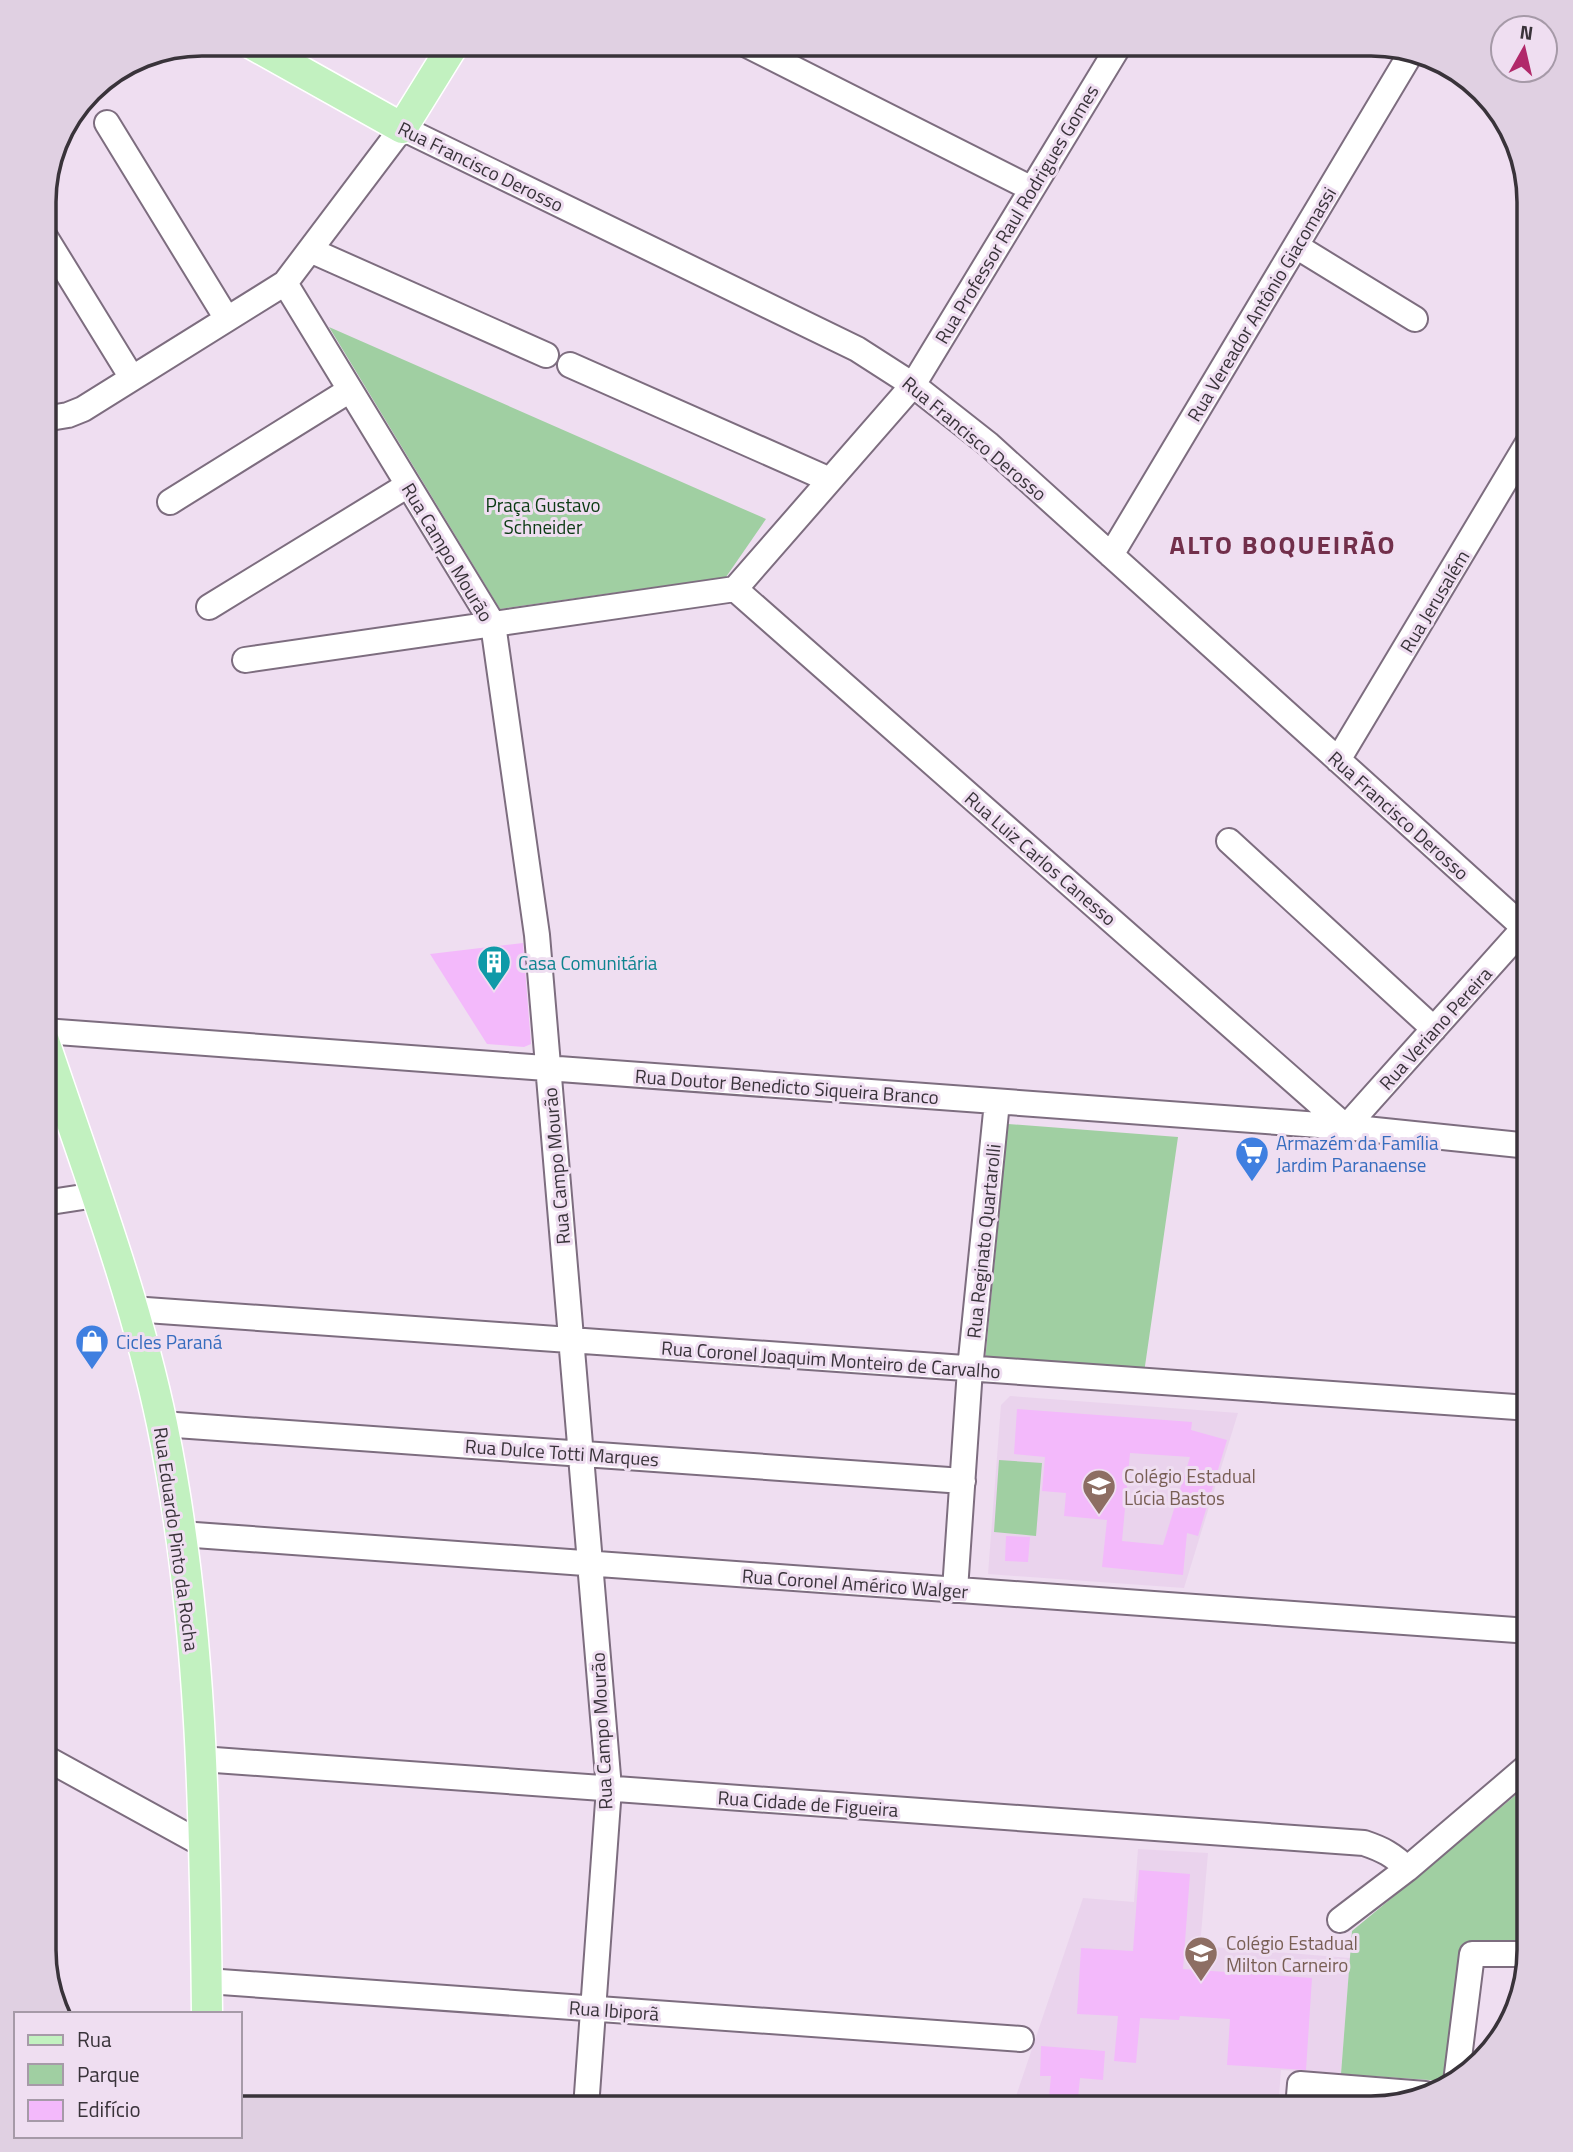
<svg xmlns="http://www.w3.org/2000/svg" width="1573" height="2152" font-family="'Titillium Web',sans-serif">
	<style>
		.built { fill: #ead3ed }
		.green { fill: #a0cfa2 }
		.building { fill: #f3b9fb; fill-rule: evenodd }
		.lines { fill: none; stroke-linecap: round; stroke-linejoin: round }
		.minor-casing { stroke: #7d6d7f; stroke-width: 28 }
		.major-casing { stroke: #fff; stroke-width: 33 }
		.minor { stroke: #fff; stroke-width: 24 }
		.major { stroke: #c2f1c0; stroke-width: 30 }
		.labels { text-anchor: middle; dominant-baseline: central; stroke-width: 6; stroke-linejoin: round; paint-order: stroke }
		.street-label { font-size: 19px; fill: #39333a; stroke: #efdef1 }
		.park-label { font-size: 19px; fill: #0a3a12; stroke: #efdef1 }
		.culture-label { font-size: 19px; fill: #0d838f; stroke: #efdef1; text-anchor: start }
		.shop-label { font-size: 19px; fill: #366cbe; stroke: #efdef1; text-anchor: start }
		.education-label { font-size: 19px; fill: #785e54; stroke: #efdef1; text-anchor: start }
		.district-label { font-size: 26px; font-weight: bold; letter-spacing: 2px; fill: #722f4b; stroke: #efdef1 }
		.rim { fill: none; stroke: #39333a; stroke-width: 3.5 }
	</style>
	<rect width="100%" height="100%" fill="#efdef1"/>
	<!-- built -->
	<path class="built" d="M1010,1396L1238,1413L1184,1588L988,1574L1001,1405Z
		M1138,1849L1208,1853L1200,1946L1350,1958L1341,2074L1281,2070L1278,2108H1012L1083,1898L1134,1902Z"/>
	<!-- green -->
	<path class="green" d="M329,327L766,519L726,577L500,609Z
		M1008,1124L1178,1137L1144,1373L985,1361Z
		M999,1460L1042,1463L1036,1536L994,1532Z
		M1529,1784V1943H1464L1444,2081L1341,2074L1352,1931Z"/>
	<!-- building -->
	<path class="building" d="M523,943L531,1044L524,1047L487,1044L430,954Z
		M1017,1409L1192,1422L1191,1430L1227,1440L1198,1536L1187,1533L1183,1575L1102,1567L1107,1520L1064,1516L1066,1493L1042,1491L1045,1457L1014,1454ZM1130,1453L1190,1457L1163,1545L1122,1541Z
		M1006,1536L1030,1537L1028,1562L1005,1561Z
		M1139,1870L1190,1874L1183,1969L1312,1978L1306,2070L1227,2065L1230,2019L1180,2016L1179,2020L1140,2018L1136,2063L1114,2061L1118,2016L1077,2014L1081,1948L1133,1951Z
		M1041,2046L1105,2051L1103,2080L1080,2078L1077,2108H1048L1051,2076H1040Z"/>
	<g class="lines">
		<!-- minor casing -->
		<g class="minor-casing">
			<path id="minor" d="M745,44L1032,189
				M107,123L227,319
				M44,235L132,378
				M1296,246L1415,319
				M310,250L546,355
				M285,283L493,624L537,935L609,1788L586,2108
				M570,365L830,480
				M44,419L68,415L83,409L285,283L402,128L857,349L913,385L988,444L1529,932
				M170,502L350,390
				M1111,555L1411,53
				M735,589L1346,1127L1524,928
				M209,607L408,485
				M245,660L735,589L913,385L1120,44
				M1338,760L1529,441
				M1229,841L1434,1029
				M44,1031L1346,1127L1529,1146
				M44,1203L96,1195
				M132,1309L1529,1408
				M162,1424L963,1481
				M181,1534L1529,1631
				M955,1590L970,1369L997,1102
				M44,1757L204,1845
				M201,1759L1364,1843C1382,1849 1394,1855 1407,1869
				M1340,1920L1407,1869L1529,1765
				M207,1981L1021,2039
				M1456,2082L1472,1954H1528
				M1298,2108L1300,2084L1425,2094"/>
		</g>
		<!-- major casing -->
		<g class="major-casing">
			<path id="major" d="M252,44L402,128L454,44
				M44,1041C86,1167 135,1294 162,1424C202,1618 205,1817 207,2014"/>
		</g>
		<!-- minor -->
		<use href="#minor" class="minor"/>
		<!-- major -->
		<use href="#major" class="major"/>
	</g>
	<!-- icons -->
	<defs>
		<g id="building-pin" transform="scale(1.75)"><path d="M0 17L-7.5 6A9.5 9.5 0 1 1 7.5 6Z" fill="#0f9aa8" stroke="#efdef1"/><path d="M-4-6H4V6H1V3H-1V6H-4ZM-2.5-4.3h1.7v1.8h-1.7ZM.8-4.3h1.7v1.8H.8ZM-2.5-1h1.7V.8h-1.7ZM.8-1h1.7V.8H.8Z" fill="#fff"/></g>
		<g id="supermarket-pin" transform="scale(1.75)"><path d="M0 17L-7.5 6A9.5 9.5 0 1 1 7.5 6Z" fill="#3f7fe0" stroke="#efdef1"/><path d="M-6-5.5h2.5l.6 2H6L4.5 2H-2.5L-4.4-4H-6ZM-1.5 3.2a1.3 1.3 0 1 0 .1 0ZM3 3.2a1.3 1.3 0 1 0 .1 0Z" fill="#fff"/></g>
		<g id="shop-pin" transform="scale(1.75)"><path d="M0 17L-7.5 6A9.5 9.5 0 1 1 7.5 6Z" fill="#3f7fe0" stroke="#efdef1"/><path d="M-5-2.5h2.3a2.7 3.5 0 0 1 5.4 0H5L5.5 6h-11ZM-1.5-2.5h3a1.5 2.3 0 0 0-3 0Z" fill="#fff"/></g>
		<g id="school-pin" transform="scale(1.75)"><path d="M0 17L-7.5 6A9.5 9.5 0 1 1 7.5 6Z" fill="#8d6e63" stroke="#efdef1"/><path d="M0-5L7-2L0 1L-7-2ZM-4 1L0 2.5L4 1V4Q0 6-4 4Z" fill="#fff"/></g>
	</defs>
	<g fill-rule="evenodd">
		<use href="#building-pin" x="494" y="962"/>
		<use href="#supermarket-pin" x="1252" y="1153"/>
		<use href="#shop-pin" x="92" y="1341"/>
		<use href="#school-pin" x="1099" y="1486"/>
		<use href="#school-pin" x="1201" y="1953"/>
	</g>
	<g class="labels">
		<!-- street labels -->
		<g class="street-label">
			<text transform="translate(481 166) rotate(26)">Rua Francisco Derosso</text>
			<text transform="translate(1016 214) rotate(-59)">Rua Professor Raul Rodrigues Gomes</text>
			<text transform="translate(1261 304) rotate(-59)">Rua Vereador Antônio Giacomassi</text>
			<text transform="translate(975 438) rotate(40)">Rua Francisco Derosso</text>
			<text transform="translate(448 552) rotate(59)">Rua Campo Mourão</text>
			<text transform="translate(1434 601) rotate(-59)">Rua Jerusalém</text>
			<text transform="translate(1399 815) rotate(42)">Rua Francisco Derosso</text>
			<text transform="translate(1041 858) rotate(41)">Rua Luiz Carlos Canesso</text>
			<text transform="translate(1435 1028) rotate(-48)">Rua Veriano Pereira</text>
			<text transform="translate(787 1086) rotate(4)">Rua Doutor Benedicto Siqueira Branco</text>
			<text transform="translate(556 1166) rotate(-95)">Rua Campo Mourão</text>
			<text transform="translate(983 1241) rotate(-84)">Rua Reginato Quartarolli</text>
			<text transform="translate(831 1359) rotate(4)">Rua Coronel Joaquim Monteiro de Carvalho</text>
			<text transform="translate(562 1452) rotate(4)">Rua Dulce Totti Marques</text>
			<text transform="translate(177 1539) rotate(82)">Rua Eduardo Pinto da Rocha</text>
			<text transform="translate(855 1583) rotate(4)">Rua Coronel Américo Walger</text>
			<text transform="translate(601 1731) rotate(-93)">Rua Campo Mourão</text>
			<text transform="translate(808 1803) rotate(4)">Rua Cidade de Figueira</text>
			<text transform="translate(614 2010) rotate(4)">Rua Ibiporã</text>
		</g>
		<!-- park labels -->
		<g class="park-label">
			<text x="543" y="504">Praça Gustavo<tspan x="543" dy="22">Schneider</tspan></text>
		</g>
		<!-- culture labels -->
		<g class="culture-label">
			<text x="518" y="962">Casa Comunitária</text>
		</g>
		<!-- shop labels -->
		<g class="shop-label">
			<text x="1276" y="1142">Armazém da Família<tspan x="1276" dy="22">Jardim Paranaense</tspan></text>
			<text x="116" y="1341">Cicles Paraná</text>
		</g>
		<!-- education labels -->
		<g class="education-label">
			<text x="1124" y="1475">Colégio Estadual<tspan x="1124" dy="22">Lúcia Bastos</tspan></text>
			<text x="1226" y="1942">Colégio Estadual<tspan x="1226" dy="22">Milton Carneiro</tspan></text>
		</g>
		<!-- district labels -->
		<g class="district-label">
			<text x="1283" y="544">ALTO BOQUEIRÃO</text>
		</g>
	</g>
	<!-- crop -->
	<path d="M0 0H1573V2152H0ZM202 56H1371A146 146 0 0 1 1517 202V1950A146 146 0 0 1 1371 2096H202A146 146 0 0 1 56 1950V202A146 146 0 0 1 202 56Z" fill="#e0d0e2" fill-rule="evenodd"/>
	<path class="rim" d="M202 56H1371A146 146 0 0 1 1517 202V1950A146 146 0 0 1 1371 2096H202A146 146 0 0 1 56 1950V202A146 146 0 0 1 202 56Z"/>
	<!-- legend -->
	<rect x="14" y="2012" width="228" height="126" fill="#efdef1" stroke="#a69aa8" stroke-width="2"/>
	<rect x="28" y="2035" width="35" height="10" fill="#c2f1c0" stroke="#a69aa8" stroke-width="2"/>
	<text x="77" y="2047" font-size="21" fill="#39333a">Rua</text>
	<rect x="28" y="2064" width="35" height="21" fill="#a0cfa2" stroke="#a69aa8" stroke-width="2"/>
	<text x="77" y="2082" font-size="21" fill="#39333a">Parque</text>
	<rect x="28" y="2100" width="35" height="21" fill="#f3b9fb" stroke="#a69aa8" stroke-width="2"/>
	<text x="77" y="2117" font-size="21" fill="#39333a">Edifício</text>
	<!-- north arrow -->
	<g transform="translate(1524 49) rotate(8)"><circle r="33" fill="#efdef1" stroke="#a69aa8" stroke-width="2"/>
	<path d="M0-5L12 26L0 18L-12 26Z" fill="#b1296a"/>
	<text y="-10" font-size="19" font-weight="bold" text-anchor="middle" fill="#39333a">N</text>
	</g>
</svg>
